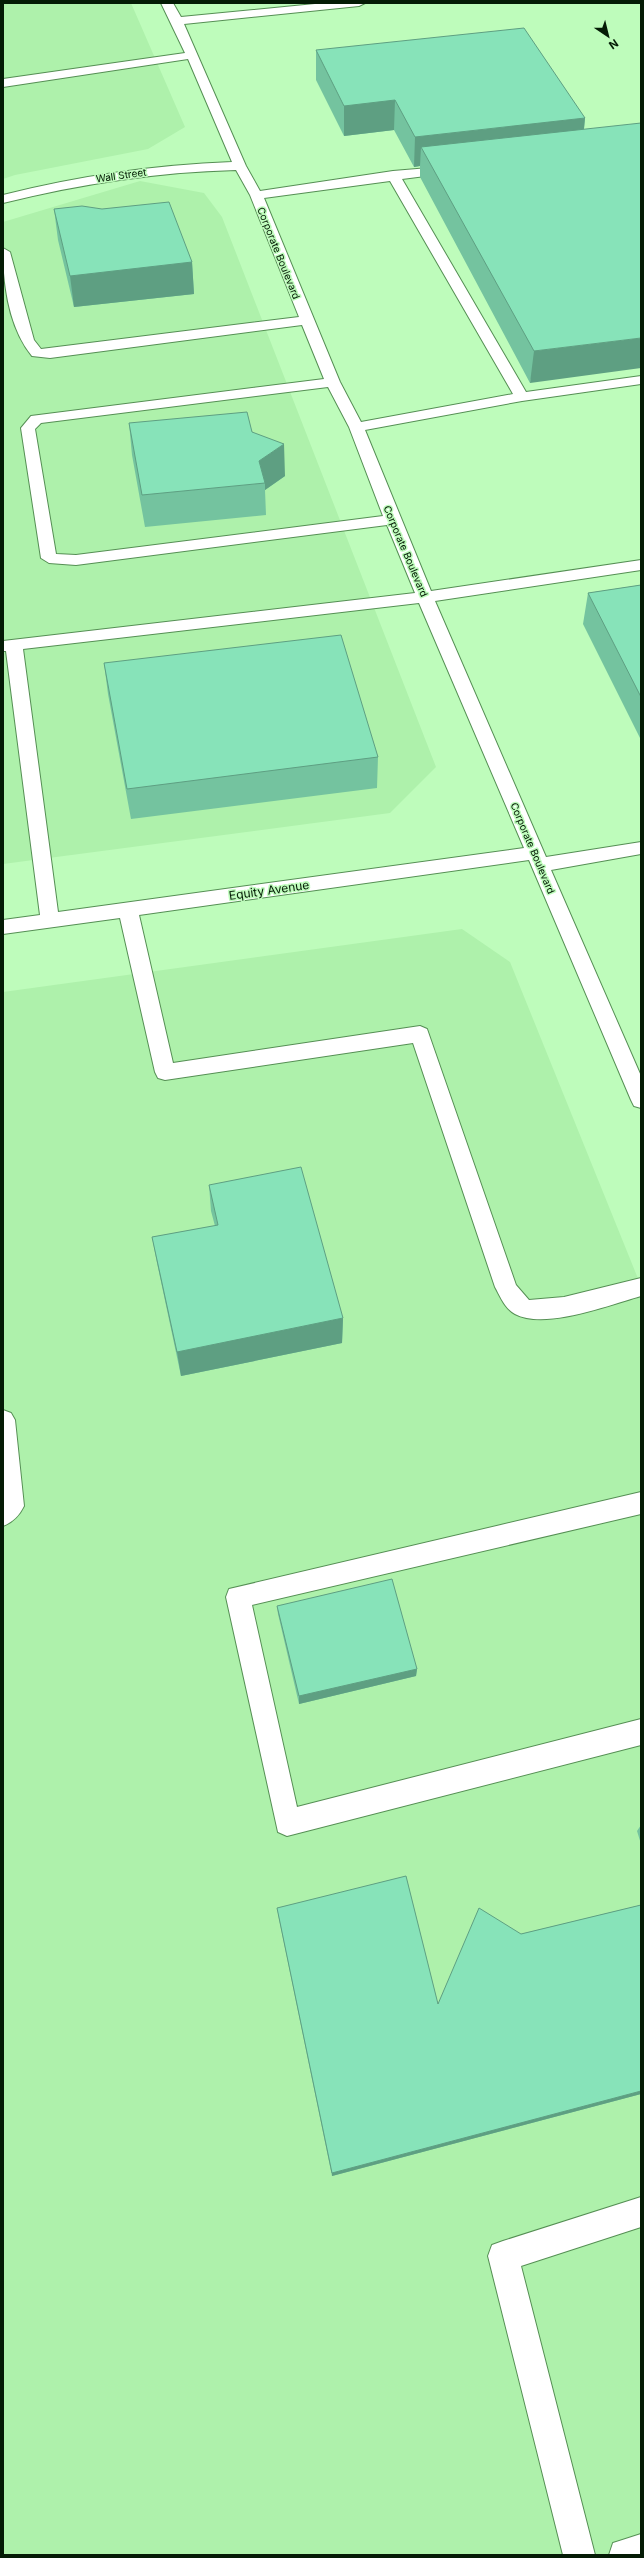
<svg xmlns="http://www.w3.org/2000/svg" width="644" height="2558" font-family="Inter,sans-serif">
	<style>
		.built { fill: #aef1ab }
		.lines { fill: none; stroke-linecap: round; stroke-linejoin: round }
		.minor-casing { stroke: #558f54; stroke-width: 2 }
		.minor { fill: #fff; fill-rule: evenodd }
		.wall { fill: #74c39f }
		.shaded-wall { fill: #5e9f82 }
		.building { fill: #87e3b9; stroke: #5e9f82 }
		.labels { text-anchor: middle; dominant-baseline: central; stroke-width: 3; stroke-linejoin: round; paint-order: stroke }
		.far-street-label { font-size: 10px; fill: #041b05; stroke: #befcbb }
		.street-label { font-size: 12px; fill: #041b05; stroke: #befcbb }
	</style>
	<rect width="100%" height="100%" fill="#befcbb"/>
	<!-- built -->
	<path class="built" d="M3,3H131L185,127L148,149L15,175L3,179Z
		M140,181L204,193L222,217L436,767L390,813L3,864V222Z
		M462,929L510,962L641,1286V2555H3V992Z"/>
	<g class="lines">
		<!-- minor casing -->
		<g class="minor-casing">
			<path id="minor" d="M161,3H173L181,17L325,3H365L359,6L184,24L246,166L260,191L393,171L453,166L455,169L453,172L449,173L402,179L526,392L641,376V384L522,401L365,430L431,591L641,560V570L435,601L546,857L641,842V854L551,870L641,1076V1108L634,1106L631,1100L529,860L139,915L173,1063L420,1026L427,1029L516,1285L529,1300L564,1297L641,1278V1296C609,1305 545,1330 515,1314C505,1309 500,1296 495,1287L413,1043L165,1080L158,1078L155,1072L120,918L3,934V920L40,915L6,651H3V641L415,593L387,525L76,565L49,563L41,558L21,428L31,416L324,379L302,325L50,358L32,356C9,328 3,284 3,248L10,252L34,340L41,349L299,317L250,195L236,170C157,172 80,184 3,203V195C78,176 154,165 232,162L188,59L3,87V79L185,53ZM390,181L513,394L361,422L340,382L264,198ZM328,387L349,427L383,516L76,555L56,554L35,429L41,423ZM419,603L524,848L58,912L23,649Z
				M3,1410L11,1413L15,1420L24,1506C19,1516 13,1522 3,1526Z
				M641,1492V1514L252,1605L297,1807L641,1719V1745L287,1836L278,1832L226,1597L229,1589Z
				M641,2197V2227L521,2266L595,2555H563L488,2256L492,2245L503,2241Z
				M641,2534V2555H609L613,2543Z"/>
		</g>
		<!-- minor -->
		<use href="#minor" class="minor"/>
	</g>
	<!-- wall -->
	<path class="wall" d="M316,50L585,118L584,129L530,383L420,177V166L414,167L394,130L344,136L316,80Z
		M54,209L192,262L194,294L74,307L58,240Z
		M129,423L252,432L285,476L265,490L266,515L145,527L132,455Z
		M641,585V740L583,624L588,593Z
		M104,663L378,757L377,788L131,819L108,694Z
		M209,1185L343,1318L342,1343L181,1376L157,1263L152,1237L215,1226L211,1211Z
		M277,1606L417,1669L416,1676L299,1704L278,1614Z
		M641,1825V1844L637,1831Z
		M641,1905V2094L332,2176L279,1919L277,1908L438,2004L521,1934Z"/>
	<!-- shaded-wall -->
	<path class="shaded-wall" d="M395,100L394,130L344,136V106Z
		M585,118L582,148L421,147L420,166L414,167L415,137Z
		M192,262L194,294L74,307L70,276Z
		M641,338V368L530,383L534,351Z
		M284,444L285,476L265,490V483L259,461Z
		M343,1318L342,1343L181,1376L177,1352Z
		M417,1669L416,1676L299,1704V1696Z
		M641,2091V2094L332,2176V2173Z"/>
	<!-- building -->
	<path class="building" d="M524,28L585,118L415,137L395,100L344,106L316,50Z
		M641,123V338L534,351L421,147Z
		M169,202L192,262L70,276L54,209L82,206L102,209Z
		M247,412L252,432L284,444L259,461L265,483L142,495L129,423Z
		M641,585V697L588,593Z
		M341,635L378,757L127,789L104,663Z
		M301,1167L343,1318L177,1352L152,1237L218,1225L209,1185Z
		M392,1579L417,1669L299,1696L277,1606Z
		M406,1876L438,2004L479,1908L521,1934L641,1905V2091L332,2173L277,1908Z"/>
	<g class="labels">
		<!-- far-street labels -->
		<g class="far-street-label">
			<text transform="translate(121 175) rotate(-8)">Wall Street</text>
			<text transform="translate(279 253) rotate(68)">Corporate Boulevard</text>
			<text transform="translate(406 551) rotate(67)">Corporate Boulevard</text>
			<text transform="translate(533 848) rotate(67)">Corporate Boulevard</text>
		</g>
		<!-- street labels -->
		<g class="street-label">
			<text transform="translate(269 890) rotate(-8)">Equity Avenue</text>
		</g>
	</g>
	<!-- border -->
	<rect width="644" height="2558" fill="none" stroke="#041b05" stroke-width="8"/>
	<!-- north arrow -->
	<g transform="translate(608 36) rotate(145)" stroke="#befcbb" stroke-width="3" paint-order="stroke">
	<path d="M0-3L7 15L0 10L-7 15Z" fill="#041b05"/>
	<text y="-6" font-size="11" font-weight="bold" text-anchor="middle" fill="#041b05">N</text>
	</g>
</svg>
